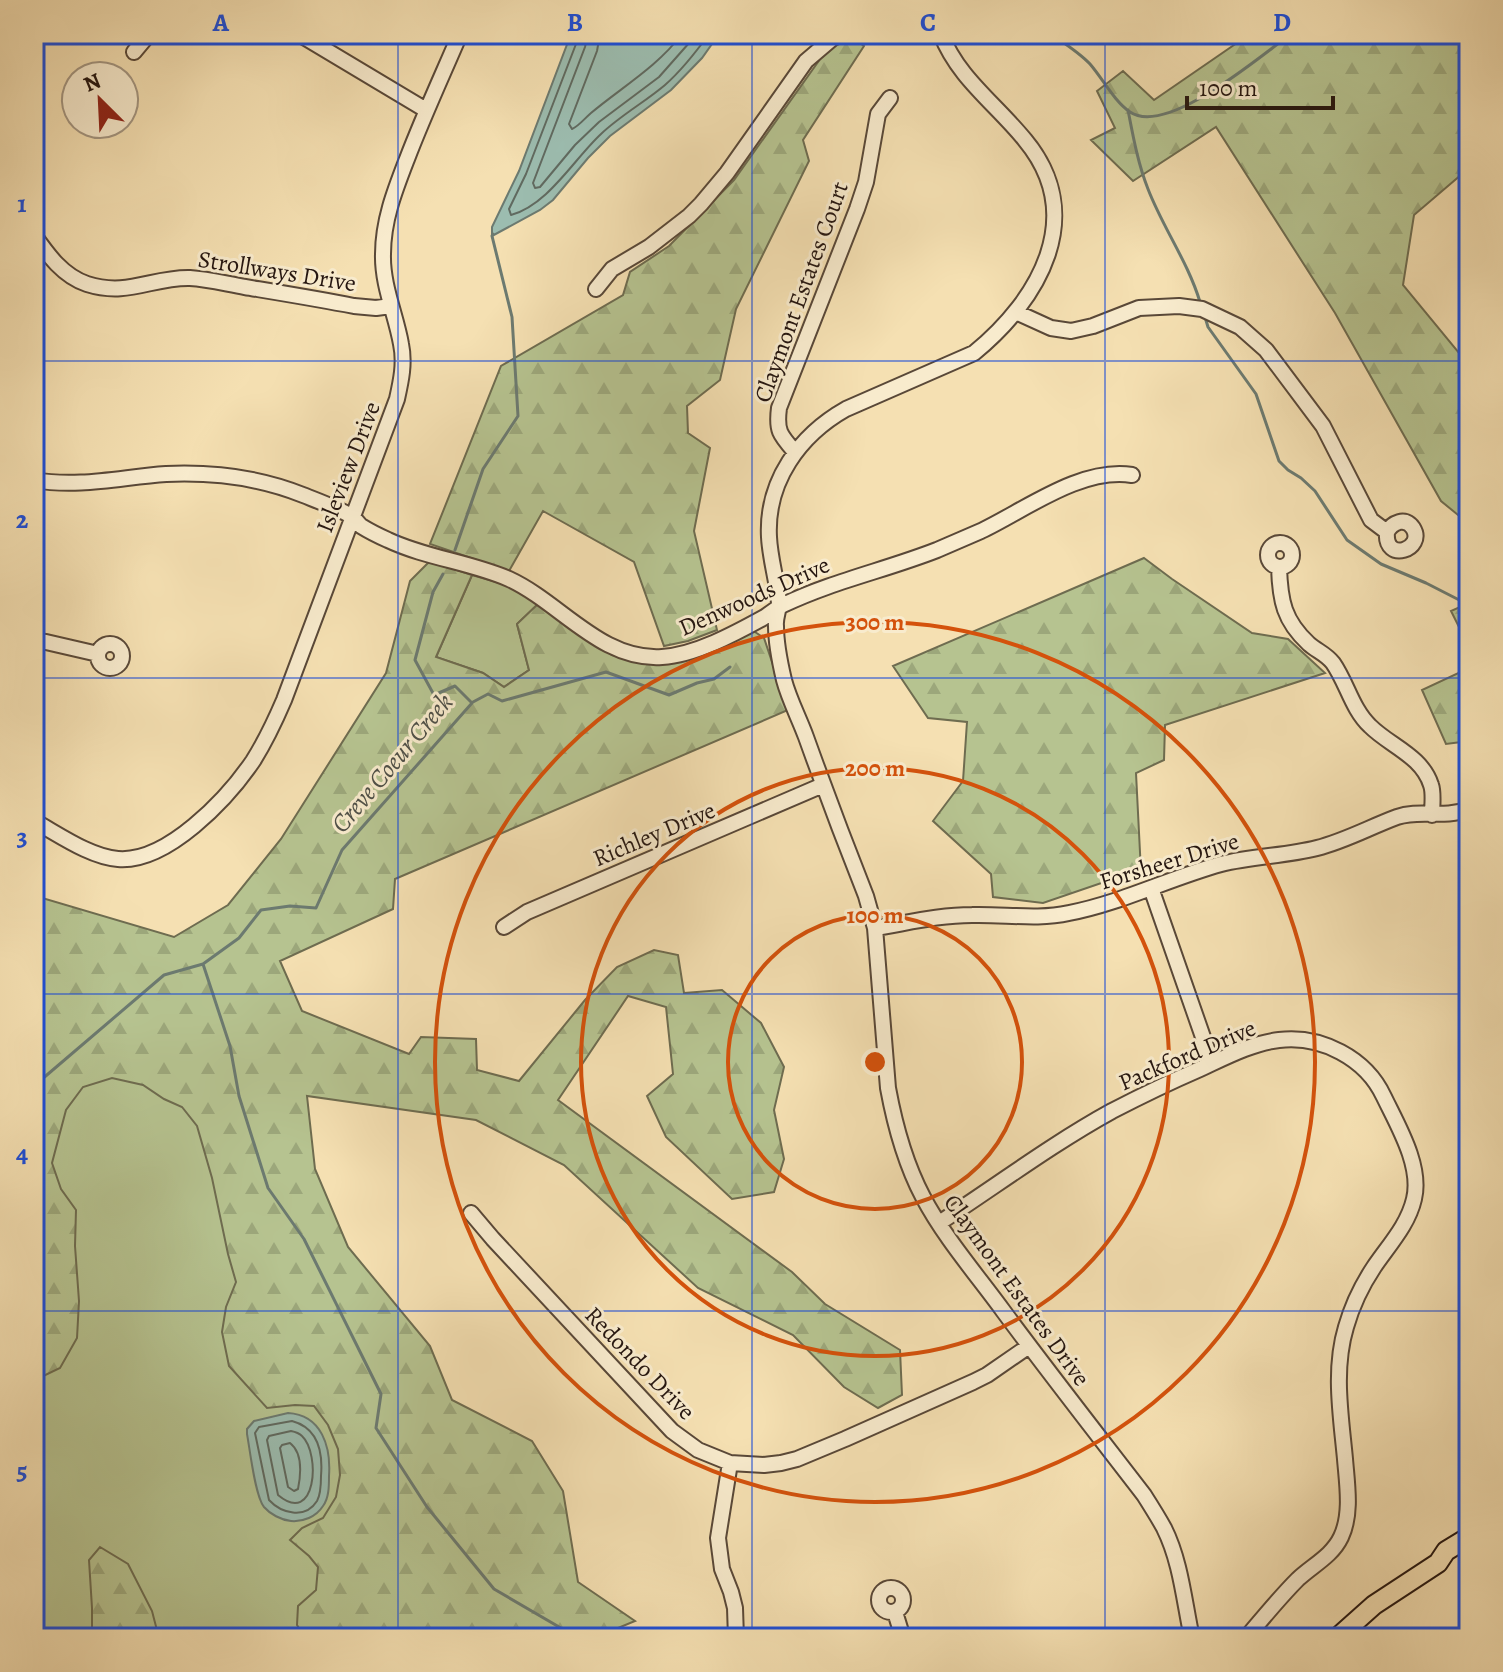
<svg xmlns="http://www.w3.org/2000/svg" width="1503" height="1672" font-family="Alegreya,serif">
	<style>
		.grass { fill: #b6c390; stroke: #6e6c50; stroke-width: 2 }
		.forest { fill: url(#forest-firs); stroke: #6e6c50; stroke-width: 2 }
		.water { fill: #9cbdb0; stroke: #6c7a70; stroke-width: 2 }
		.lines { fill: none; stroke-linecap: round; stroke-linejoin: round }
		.shore { stroke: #606a60; stroke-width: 2 }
		.stream { stroke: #6c7a70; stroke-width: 3 }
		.minor-casing { stroke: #594838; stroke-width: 18 }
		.major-casing { stroke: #251610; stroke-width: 22 }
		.minor { stroke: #f8ebcd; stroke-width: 14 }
		.major { stroke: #f5e0b2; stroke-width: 18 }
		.grid { fill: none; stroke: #1d4ed8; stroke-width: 2; stroke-opacity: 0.55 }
		.ring { fill: none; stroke: #d4520c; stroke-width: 4 }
		.labels { text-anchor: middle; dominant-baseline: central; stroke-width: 6; stroke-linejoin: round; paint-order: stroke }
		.street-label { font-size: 24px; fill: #251610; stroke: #f8ebcd }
		.water-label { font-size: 26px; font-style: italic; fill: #4f5048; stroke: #f8ebcd }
		.centre { fill: #d4520c; stroke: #f8ebcd; stroke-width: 4 }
		.ring-label { font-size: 24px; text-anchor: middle; font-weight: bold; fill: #d4520c; stroke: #f8ebcd; stroke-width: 6; stroke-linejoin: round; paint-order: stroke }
		.neatline { fill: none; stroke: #1d4ed8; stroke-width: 3 }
		.grid-label { font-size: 26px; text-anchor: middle; font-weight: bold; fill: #1d4ed8 }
	</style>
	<defs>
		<pattern id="forest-firs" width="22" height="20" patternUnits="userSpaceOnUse" patternTransform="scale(2)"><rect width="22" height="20" fill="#b6c390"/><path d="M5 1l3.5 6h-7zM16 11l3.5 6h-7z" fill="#9ca77b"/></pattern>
	</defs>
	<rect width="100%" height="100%" fill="#f5e0b2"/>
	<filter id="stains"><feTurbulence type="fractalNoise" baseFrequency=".0025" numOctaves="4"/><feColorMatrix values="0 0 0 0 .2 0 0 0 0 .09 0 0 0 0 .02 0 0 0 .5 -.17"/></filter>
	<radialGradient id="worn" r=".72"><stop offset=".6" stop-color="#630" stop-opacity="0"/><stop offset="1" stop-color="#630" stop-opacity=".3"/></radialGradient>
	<!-- grass -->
	<path class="grass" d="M472,575L510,586L538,604L517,624L529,670L504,687L483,673L436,657Z
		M157,981L440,1638H34V1029Z"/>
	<!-- forest -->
	<path class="forest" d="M847,34L864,46L803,140L809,161L736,309L720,380L687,406L688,433L710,448L694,531L717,630L688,641L664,646L634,562L543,511L509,571L430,544L501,366L623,295L630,272L669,246L734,180L828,48Z
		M1250,34H1469V168L1414,215L1403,285L1469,365V524L1441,501L1335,313L1216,127L1133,181L1091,140L1115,128L1097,91L1123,71L1154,100Z
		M1144,558L1172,579L1252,633L1288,639L1325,673L1165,725L1164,760L1136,773L1141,872L1116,878L1043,903L993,897L991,874L933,821L963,781L967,722L928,718L893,666Z
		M430,561L472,575L436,657L483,673L504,687L529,670L517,624L538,604L612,655L635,660L752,630L764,638L788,710L395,879L393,909L280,961L302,1011L409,1054L421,1037L476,1039L477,1070L519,1081L585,1000L617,967L654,950L678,955L684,993L722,990L761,1023L784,1067L774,1110L784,1159L774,1192L732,1199L666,1137L647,1096L673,1074L666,1007L628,996L558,1100L792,1272L825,1304L900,1350L902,1395L878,1408L844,1387L793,1335L698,1288L564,1165L476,1120L307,1096L315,1169L348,1247L430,1346L452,1400L532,1441L563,1491L578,1582L635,1621L594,1638H305L297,1625L298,1606L316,1590L318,1567L309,1556L290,1540L302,1528L323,1518L336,1497L340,1475L338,1449L328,1425L314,1406L295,1405L267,1408L229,1366L222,1332L226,1307L236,1282L228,1254L212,1178L197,1126L182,1107L164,1099L143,1085L112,1078L83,1087L66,1110L52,1163L61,1189L76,1210L75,1246L79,1301L77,1338L60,1368L39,1378L34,1387V989L40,982L43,950L34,934V898L39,897L174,937L228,905L281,839L386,673L410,581Z
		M1469,603V647L1451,611Z
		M1469,668V741L1446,744L1422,690Z
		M100,1547L128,1564L152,1611L159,1638H92V1608L89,1560Z"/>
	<!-- water -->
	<path class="water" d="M571,34H719L702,58L671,90L610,136L588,158L553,200L540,210L492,236V227L519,171Z
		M288,1413C322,1415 331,1447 329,1476C329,1486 329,1498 323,1506C316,1517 303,1522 291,1521C281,1520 270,1514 264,1507C255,1496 250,1450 247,1434V1429L254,1421Z"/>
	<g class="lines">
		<!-- shore -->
		<path class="shore" d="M578,34L576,44L526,174L509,209L511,215C548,205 574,159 601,134C621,115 645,102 665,85C682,70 696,52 709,34
			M588,34L585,47L533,183L535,188L540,187L575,145L599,122L659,77L697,34
			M600,34L597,51L569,124L572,129C579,126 584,119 591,113C622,87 657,67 682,34
			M292,1421C318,1428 323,1452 321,1476C321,1484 321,1494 317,1501C305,1520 281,1513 269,1500L255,1433L259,1427Z
			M291,1431C296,1432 299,1433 302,1436C321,1454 316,1527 278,1495L267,1440L269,1436Z
			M290,1443C303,1453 301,1474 298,1489L294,1491L288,1487L280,1448L282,1445Z"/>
		<!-- stream -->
		<path class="stream" d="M1051,34C1064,43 1080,53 1090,64C1103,79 1114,101 1130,112C1167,137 1260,56 1291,34
			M1128,110C1133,136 1138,164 1148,189C1163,228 1188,262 1200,302
			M1205,317L1208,327L1256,394L1279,461L1288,470L1301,478L1315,491L1347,540L1381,564L1426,583L1469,605
			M455,550L483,469L518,416L512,317L492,236L493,234
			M473,702L488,694L502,701L606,672L669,695L697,683L714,679L730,667
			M203,964L230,1046L239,1096L268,1188L304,1239L381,1394L376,1428L427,1507L494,1589L578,1638
			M34,1086L164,975L203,964L239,938L261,910L290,906L316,908L342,850L472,703L455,686L434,695L415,660L433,592L443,574"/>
		<!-- minor casing -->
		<g class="minor-casing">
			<path id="minor" d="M299,34L426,110
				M941,34C958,78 996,104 1025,140C1088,216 1039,300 974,353L846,409C800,435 766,481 769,537C770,559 777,580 779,603C779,611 775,618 776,626C776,644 780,663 784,680C789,699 799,718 806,737C825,790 845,843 866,896L875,928L888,1088C895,1126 905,1163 923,1197C944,1237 977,1275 1004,1312C1050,1374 1097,1434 1144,1495C1151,1506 1158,1517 1164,1528C1181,1562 1184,1601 1192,1638
				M134,52L149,34
				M34,235C48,255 63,276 87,284C128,297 152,277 190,278C208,279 227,284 245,287C281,293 318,299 354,306L376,308L391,306
				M596,289L612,269L649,247L689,216L701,204L727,173L806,61L833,38L842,34
				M1016,312L1051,328L1071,331L1093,326L1139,308L1179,306L1202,309L1240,327L1266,350L1323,426L1371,520L1387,532C1384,564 1426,549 1413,528C1405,516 1392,523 1387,532
				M795,452C780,435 776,431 779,408L857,209L866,182L878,114L890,98
				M34,480C79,488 122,477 166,474C212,472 261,478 303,495C318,501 340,509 353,517C356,520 358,523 361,526C369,531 379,536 388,540C426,558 470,562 509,579C561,603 601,661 662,657C695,655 734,634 763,618C770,614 776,608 783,605C833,581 886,570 937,550C951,544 967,537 981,531C1025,510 1081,467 1132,475
				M1268 555a12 12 0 1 1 24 0a12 12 0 1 1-24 0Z
				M1279,567C1280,601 1284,621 1309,644C1317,651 1326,654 1333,663C1347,683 1352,709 1370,726C1390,746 1422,756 1431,785C1434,793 1432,806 1432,815
				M34,641L46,642L98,654
				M98 656a12 12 0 1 1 24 0a12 12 0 1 1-24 0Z
				M34,821C58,834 90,857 118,859C167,863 227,799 253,761C265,742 275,721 284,700L397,399C401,381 405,363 401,344C396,315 382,285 383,254C383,220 395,190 407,159C423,117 442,76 460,34
				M1151,888L1212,1063
				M504,927L527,912L823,785
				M875,928C907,923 939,915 972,915C1005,914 1037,920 1069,913C1121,903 1170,878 1221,864C1252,856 1286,856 1317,848C1345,841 1370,827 1397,817C1420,809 1443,819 1469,809
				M471,1213L493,1239L672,1431L698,1450L730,1463L764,1465L781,1463L797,1459L845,1439L973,1382L987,1375L1029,1346
				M939,1223C996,1186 1052,1144 1112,1111C1141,1096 1170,1082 1200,1069C1224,1058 1252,1043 1279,1040C1321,1035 1366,1058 1384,1097C1398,1126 1422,1166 1414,1199C1408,1225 1389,1245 1374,1267C1362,1285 1352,1306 1346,1327C1333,1370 1341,1416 1345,1459C1347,1484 1352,1514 1341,1537C1332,1556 1313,1565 1298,1579C1279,1598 1263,1618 1246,1638
				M730,1463L718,1538L722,1569L731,1592L735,1608L736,1638
				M879 1600a12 12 0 1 1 24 0a12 12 0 1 1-24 0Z
				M895,1612L903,1638"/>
		</g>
		<!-- major casing -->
		<g class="major-casing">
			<path id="major" d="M1337,1638L1374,1605L1438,1563L1446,1551L1469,1537"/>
		</g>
		<!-- minor -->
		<use href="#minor" class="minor"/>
		<!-- major -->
		<use href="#major" class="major"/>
	</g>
	<!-- grid -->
	<path class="grid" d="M398,34V1638M752,34V1638M1105,34V1638M34,361H1469M34,678H1469M34,994H1469M34,1311H1469"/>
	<!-- distance rings -->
	<g class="ring">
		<circle cx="875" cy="1062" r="147"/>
		<circle cx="875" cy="1062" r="294"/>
		<circle cx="875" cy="1062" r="440"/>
	</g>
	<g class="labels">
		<!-- street labels -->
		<g class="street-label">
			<text transform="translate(277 271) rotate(9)">Strollways Drive</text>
			<text transform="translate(801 292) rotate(-70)">Claymont Estates Court</text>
			<text transform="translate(348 467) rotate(-69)">Isleview Drive</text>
			<text transform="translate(754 596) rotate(-24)">Denwoods Drive</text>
			<text transform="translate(654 834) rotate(-23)">Richley Drive</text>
			<text transform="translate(1169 861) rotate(-17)">Forsheer Drive</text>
			<text transform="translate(1187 1055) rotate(-23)">Packford Drive</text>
			<text transform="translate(1017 1290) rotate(54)">Claymont Estates Drive</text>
			<text transform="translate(640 1363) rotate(46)">Redondo Drive</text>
		</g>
		<!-- water labels -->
		<g class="water-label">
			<text transform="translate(392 763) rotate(-50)">Creve Coeur Creek</text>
		</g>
	</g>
	<circle cx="875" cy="1062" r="12" class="centre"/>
	<g class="ring-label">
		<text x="875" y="630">300 m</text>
		<text x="875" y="776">200 m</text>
		<text x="875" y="923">100 m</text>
	</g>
	<!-- margin -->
	<rect width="1503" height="1672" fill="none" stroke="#f5e0b2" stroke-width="88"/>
	<!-- north arrow -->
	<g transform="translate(100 100) rotate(336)"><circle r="38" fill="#f8ebcd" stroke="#a49681" stroke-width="2"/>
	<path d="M0-6L14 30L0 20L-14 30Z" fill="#8f2418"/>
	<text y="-12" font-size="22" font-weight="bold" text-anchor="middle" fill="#251610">N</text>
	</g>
	<!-- scale -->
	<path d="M1187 96v12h146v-12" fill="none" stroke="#251610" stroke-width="4"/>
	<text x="1199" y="96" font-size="24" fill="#251610" stroke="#f8ebcd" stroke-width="6" paint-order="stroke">100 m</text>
	<rect x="44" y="44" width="1415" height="1584" class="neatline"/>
	<g class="grid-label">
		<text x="221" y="31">A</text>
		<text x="575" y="31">B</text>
		<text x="928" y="31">C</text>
		<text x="1282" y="31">D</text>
		<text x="22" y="212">1</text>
		<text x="22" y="528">2</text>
		<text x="22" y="845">3</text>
		<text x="22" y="1162">4</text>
		<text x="22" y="1479">5</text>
	</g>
	<rect width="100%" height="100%" filter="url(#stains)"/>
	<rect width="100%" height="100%" fill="url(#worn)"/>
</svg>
